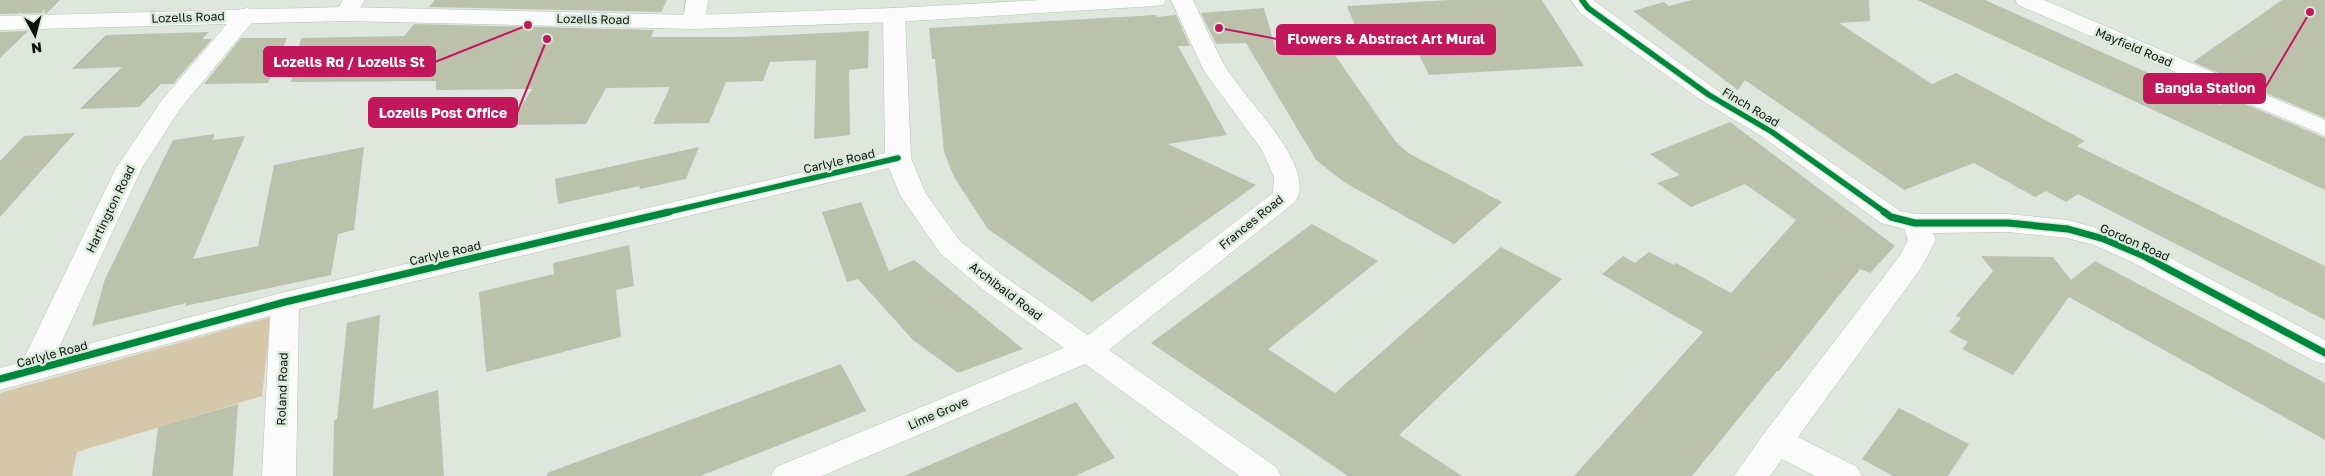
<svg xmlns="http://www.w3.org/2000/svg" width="2325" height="476" font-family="'Golos Text',sans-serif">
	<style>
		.green { fill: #d4c7aa }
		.building { fill: #bcc1ac }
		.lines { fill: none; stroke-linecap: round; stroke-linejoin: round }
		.minor-casing { stroke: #bbc1bb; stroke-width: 1 }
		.secondary-casing { stroke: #bbc1bb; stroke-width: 1 }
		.minor { fill: #fafbfa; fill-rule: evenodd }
		.secondary { fill: #fafbfa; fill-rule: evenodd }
		.cycleway-far1-casing { stroke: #daeada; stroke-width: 8 }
		.cycleway-casing { stroke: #daeada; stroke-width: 10 }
		.cycleway-far1 { stroke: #00873e; stroke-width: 5.5 }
		.cycleway { stroke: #00873e; stroke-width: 7 }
		.labels { text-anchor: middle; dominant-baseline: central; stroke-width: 5; stroke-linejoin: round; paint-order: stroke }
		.street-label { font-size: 12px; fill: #0d130d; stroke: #daeada }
		.leader { fill: none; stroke: #c2185b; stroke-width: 2 }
		.callout-dot { fill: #c2185b; stroke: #daeada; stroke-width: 2 }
		.callout { fill: #c2185b; stroke: #c2185b; stroke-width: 2 }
		.callout-label { font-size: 14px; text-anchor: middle; font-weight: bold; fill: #fff }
	</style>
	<rect width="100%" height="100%" fill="#dee6de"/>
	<!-- green -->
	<path class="green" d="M271,317L262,396L77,452L72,476H0V393Z"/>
	<!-- building -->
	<path class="building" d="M0,0H60L47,13L0,14Z
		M435,0H667L661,12L429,7Z
		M1450,0H1542L1584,66L1429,75L1407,30L1358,33L1347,6Z
		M1692,0H1869L1870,21L1839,23L1932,84L1956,73L2085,141L2077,146L2325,266V320L2078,194L2066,202L2046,191L2035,197L1974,163L1904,190L1745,80L1738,90L1633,11L1664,2L1669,6Z
		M1917,0H1985L2220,105L2224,98L2213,90L2325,138V190Z
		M2282,0H2325V118L2193,62Z
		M1264,8L1277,54L1330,48L1395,141L1408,153L1502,202L1454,244L1344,182L1316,160L1246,43L1216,44L1201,13Z
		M1156,15L1157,17L1176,15L1190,46H1178L1227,135L1168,144L1256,185L1092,302L988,229L954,177L944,152L935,59H932L929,28Z
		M414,24L654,30L651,37H739L869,31L868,68L849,70L850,135L814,139L816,60L770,62L763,81L726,82L709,123L653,124L670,87L606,88L586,124L510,125L532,89L436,90V81L291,82L301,38L404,36Z
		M28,31L0,58V32Z
		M209,32L202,39H212L173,84H161L139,107L80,109L122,67L72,69L106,35Z
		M241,38H287L268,83L204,84Z
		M1730,122L1895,246L1870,273L1860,269L1779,371H1777L1692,476H1574L1703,332L1602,274L1623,256L1635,263L1649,252L1674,265L1676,263L1731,293L1796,220L1745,184L1691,207L1657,183L1680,175L1650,154Z
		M75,133L0,217V161L24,136Z
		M215,134L212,140L245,136L193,259L258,246L274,165L364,147L354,230L338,234L331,275L185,306L186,303L92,326L105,279L173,140Z
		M699,147L686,179L640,189L639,186L558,204L555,179Z
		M861,202L889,271L914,260L1023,349L958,373L913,340L858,279L847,282L822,212Z
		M1312,224L1378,261L1268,349L1335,393L1501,247L1562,279L1399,435L1462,476H1348L1151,343Z
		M629,245L634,286L616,290L621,337L486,372L479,292L554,274L553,263Z
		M1981,256L2053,257L2071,280L2095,261L2325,383V440L2069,297L2013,375L1962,349L1968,342L1949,332L1961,318L1956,316L1993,271Z
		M380,315L373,409L438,390L444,476H333L334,420L337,419L347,323Z
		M841,364L866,411L700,476H547V473Z
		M1076,402L1115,458L1075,476H904Z
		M238,404L233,476H152L158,427Z
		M1899,408L1969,444L1948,476H1893L1862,459Z"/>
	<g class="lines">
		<!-- minor casing -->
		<g class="minor-casing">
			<path id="minor" d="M343,0H365L353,19L345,21L337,19L334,14Z
				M686,0H708L705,22L702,27L694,29L686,27L683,22Z
				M1171,0H1193C1204,23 1214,47 1227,69C1244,99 1319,167 1295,202L1109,350L1276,467L1281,476H1239L1085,364L822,476H771L776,467L1064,348L981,288L940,253L900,195L889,168L299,309L296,476H262L270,316L0,390V368L22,362L116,168L162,100L239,10L247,8L255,10L258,15L180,109L142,168L57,352L285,292L885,153L883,15L886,10L894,8L902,10L905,15L911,158L926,194L960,241L1001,274L1088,335L1273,193L1274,177L1262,150L1204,71Z
				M1571,0H1593L1717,90L1781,127L1900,211L1915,214H2008L2068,220L2114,233L2152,248L2325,340V364L2314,361L2132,262L2094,245L2067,238L2008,232L1933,233L1936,240L1921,268L1798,437L1857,467L1862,476H1815L1782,459L1770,476H1734L1765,432L1899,257L1908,240L1904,229L1881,223L1763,137L1701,100L1580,13Z
				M2015,0H2044L2325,120V136L2018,5Z"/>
		</g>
		<!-- secondary casing -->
		<g class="secondary-casing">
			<path id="secondary" d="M1041,0H1166L1163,5L1155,6L894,22L694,29L345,21L0,30V16L345,7L694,15L894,8Z"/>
		</g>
		<!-- minor -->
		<use href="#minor" class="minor"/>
		<!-- secondary -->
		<use href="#secondary" class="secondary"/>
		<!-- cycleway-far1 casing -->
		<g class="cycleway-far1-casing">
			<path id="cycleway-far1" d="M1582,0L1588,8L1709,95L1772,132L1886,213
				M664,213L898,158"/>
		</g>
		<!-- cycleway casing -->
		<g class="cycleway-casing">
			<path id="cycleway" d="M1884,212L1891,217L1915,223H2008L2068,229L2104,239L2142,255L2325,353
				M0,379L285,302L669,212"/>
		</g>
		<!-- cycleway-far1 -->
		<use href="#cycleway-far1" class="cycleway-far1"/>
		<!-- cycleway -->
		<use href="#cycleway" class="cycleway"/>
	</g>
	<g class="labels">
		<!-- street labels -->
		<g class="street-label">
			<text transform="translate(188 17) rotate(-2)">Lozells Road</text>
			<text transform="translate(593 19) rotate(1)">Lozells Road</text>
			<text transform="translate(2134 47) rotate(23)">Mayfield Road</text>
			<text transform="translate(1751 107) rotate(31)">Finch Road</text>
			<text transform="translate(839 161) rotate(-13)">Carlyle Road</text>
			<text transform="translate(110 209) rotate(-64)">Hartington Road</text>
			<text transform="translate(1251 222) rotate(-39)">Frances Road</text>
			<text transform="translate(2135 242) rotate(24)">Gordon Road</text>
			<text transform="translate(445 253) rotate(-13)">Carlyle Road</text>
			<text transform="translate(1006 291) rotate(37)">Archibald Road</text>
			<text transform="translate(52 354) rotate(-15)">Carlyle Road</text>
			<text transform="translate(282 389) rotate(-88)">Roland Road</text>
			<text transform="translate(938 413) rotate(-23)">Lime Grove</text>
		</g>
	</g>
	<!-- callouts -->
	<path class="leader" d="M1219 28L1277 39M528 25L435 62M2310 12L2265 88M547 39L517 113"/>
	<g class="callout-dot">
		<circle cx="1219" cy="28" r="5"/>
		<circle cx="528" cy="25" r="5"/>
		<circle cx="2310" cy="12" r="5"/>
		<circle cx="547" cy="39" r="5"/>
	</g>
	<g class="callout">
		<rect x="1277" y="25" width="218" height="29" rx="5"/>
		<rect x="264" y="47" width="171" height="29" rx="5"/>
		<rect x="2144" y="74" width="121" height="29" rx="5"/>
		<rect x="369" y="98" width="148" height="29" rx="5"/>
	</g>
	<g class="callout-label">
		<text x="1386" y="44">Flowers &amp; Abstract Art Mural</text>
		<text x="349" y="67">Lozells Rd / Lozells St</text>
		<text x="2205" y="93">Bangla Station</text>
		<text x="443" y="118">Lozells Post Office</text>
	</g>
	<!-- north arrow -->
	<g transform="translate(35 35) rotate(173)" stroke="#daeada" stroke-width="4" paint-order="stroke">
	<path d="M0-4L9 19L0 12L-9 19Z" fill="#0d130d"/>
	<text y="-8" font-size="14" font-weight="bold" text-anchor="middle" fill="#0d130d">N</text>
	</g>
</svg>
